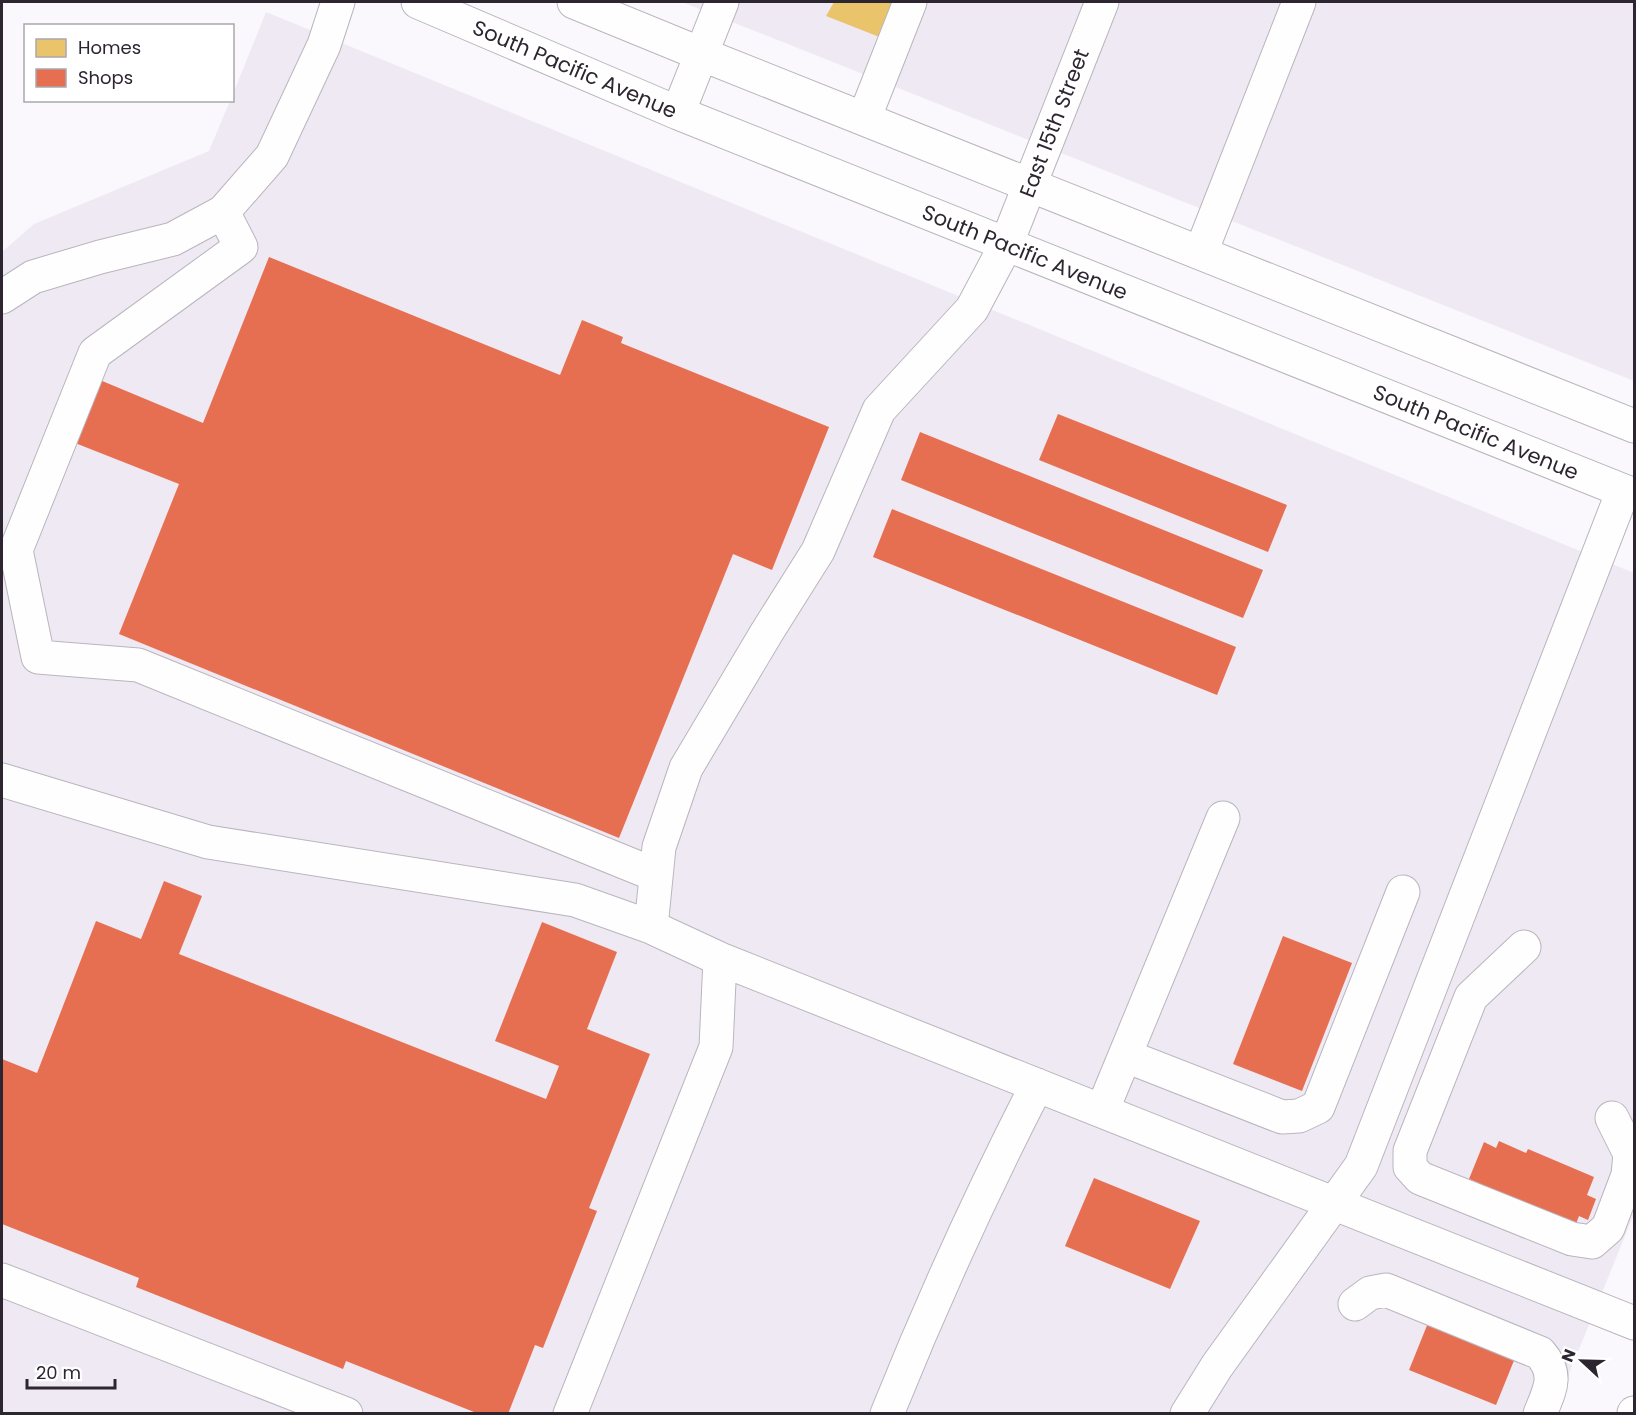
<svg xmlns="http://www.w3.org/2000/svg" width="1636" height="1415" font-family="Poppins,sans-serif">
	<style>
		.built { fill: #efe9f3 }
		.homes { fill: #e9c46a }
		.shops { fill: #e76f51 }
		.lines { fill: none; stroke-linecap: round; stroke-linejoin: round }
		.minor-casing { stroke: #bab5bd; stroke-width: 35 }
		.highway-casing { stroke: #bab5bd; stroke-width: 35 }
		.minor { stroke: #fefeff; stroke-width: 33 }
		.highway { stroke: #fefeff; stroke-width: 33 }
		.labels { text-anchor: middle; dominant-baseline: central; stroke-width: 6; stroke-linejoin: round; paint-order: stroke }
		.street-label { font-size: 21px; fill: #2d2631; stroke: #fff }
	</style>
	<rect width="100%" height="100%" fill="#faf8fc"/>
	<!-- built -->
	<path class="built" d="M682,2H1634V381Z
		M266,12L1634,573V1214L1553,1413H2V252L34,224L209,151L230,101L232,100L233,94Z"/>
	<!-- homes -->
	<path class="homes" d="M834,2H893L882,38L826,16Z"/>
	<!-- shops -->
	<path class="shops" d="M269,257L560,375L582,320L623,337L621,343L829,427L772,570L733,554L619,838L119,634L179,484L70,441L95,378L203,423Z
		M1058,414L1287,505L1268,552L1039,460Z
		M920,432L1263,570L1243,618L901,480Z
		M892,509L1236,647L1217,695L873,557Z
		M164,881L202,896L179,954L546,1099L559,1066L495,1041L542,922L617,952L587,1029L650,1054L589,1208L597,1211L543,1348L535,1345L508,1414H479L346,1361L343,1369L136,1287L139,1278L2,1224V1059L37,1073L96,921L141,939Z
		M1283,936L1352,963L1302,1091L1233,1064Z
		M1499,1141L1526,1153L1528,1149L1594,1177L1587,1195L1596,1199L1588,1220L1579,1216L1572,1234L1475,1193L1479,1183L1469,1179L1484,1142L1496,1148Z
		M1094,1178L1200,1221L1170,1289L1065,1246Z
		M1428,1323L1515,1358L1496,1405L1409,1370Z"/>
	<g class="lines">
		<!-- minor casing -->
		<g class="minor-casing">
			<path id="minor" d="M418,2L678,113L1634,495
				M574,2L701,54L1634,426
				M678,113L722,2
				M864,119L910,2
				M223,212L241,247L95,353L16,550L38,657L138,665L656,875
				M1201,252L1299,2
				M2,297L33,277L100,257L173,239L223,212L272,156L324,45L338,2
				M2,780L208,842L575,900L651,927
				M1524,947L1471,997L1410,1151V1167L1420,1178L1572,1239L1592,1242L1608,1228L1628,1175L1630,1154L1612,1118
				M720,959L1634,1323
				M1126,1056L1282,1117L1299,1116L1318,1107L1403,892
				M1102,1111L1223,818
				M2,1280L346,1414
				M1355,1304L1370,1293L1386,1290L1540,1353C1559,1375 1550,1389 1540,1414
				M570,1414L716,1047L720,959L651,927L659,847L686,768L767,632L818,551L879,410L972,309L1006,245L1102,2
				M887,1414C932,1302 982,1192 1037,1085
				M1187,1414L1217,1366L1361,1166L1623,491"/>
		</g>
		<!-- highway casing -->
		<g class="highway-casing">
			<path id="highway" d="M1634,1414V1413"/>
		</g>
		<!-- minor -->
		<use href="#minor" class="minor"/>
		<!-- highway -->
		<use href="#highway" class="highway"/>
	</g>
	<g class="labels">
		<!-- street labels -->
		<g class="street-label">
			<text transform="translate(575 69) rotate(23)">South Pacific Avenue</text>
			<text transform="translate(1054 123) rotate(-69)">East 15th Street</text>
			<text transform="translate(1025 252) rotate(22)">South Pacific Avenue</text>
			<text transform="translate(1476 432) rotate(22)">South Pacific Avenue</text>
		</g>
	</g>
	<!-- border -->
	<rect width="1636" height="1415" fill="none" stroke="#2d2631" stroke-width="6"/>
	<!-- legend -->
	<rect x="24" y="24" width="210" height="78" fill="#ffffff" stroke="#aba8ad" stroke-width="1.5"/>
	<rect x="36" y="39" width="30" height="18" fill="#e9c46a" stroke="#aba8ad" stroke-width="1.5"/>
	<text x="78" y="54" font-size="18" fill="#2d2631">Homes</text>
	<rect x="36" y="69" width="30" height="18" fill="#e76f51" stroke="#aba8ad" stroke-width="1.5"/>
	<text x="78" y="84" font-size="18" fill="#2d2631">Shops</text>
	<!-- north arrow -->
	<g transform="translate(1582 1361) rotate(292)" stroke="#ffffff" stroke-width="4.5" paint-order="stroke">
	<path d="M0-4.5L10 22L0 15L-10 22Z" fill="#2d2631"/>
	<text y="-9" font-size="16" font-weight="bold" text-anchor="middle" fill="#2d2631">N</text>
	</g>
	<!-- scale -->
	<path d="M27 1379v9h88v-9" fill="none" stroke="#2d2631" stroke-width="3"/>
	<text x="36" y="1379" font-size="18" fill="#2d2631" stroke="#ffffff" stroke-width="4.5" paint-order="stroke">20 m</text>
</svg>
